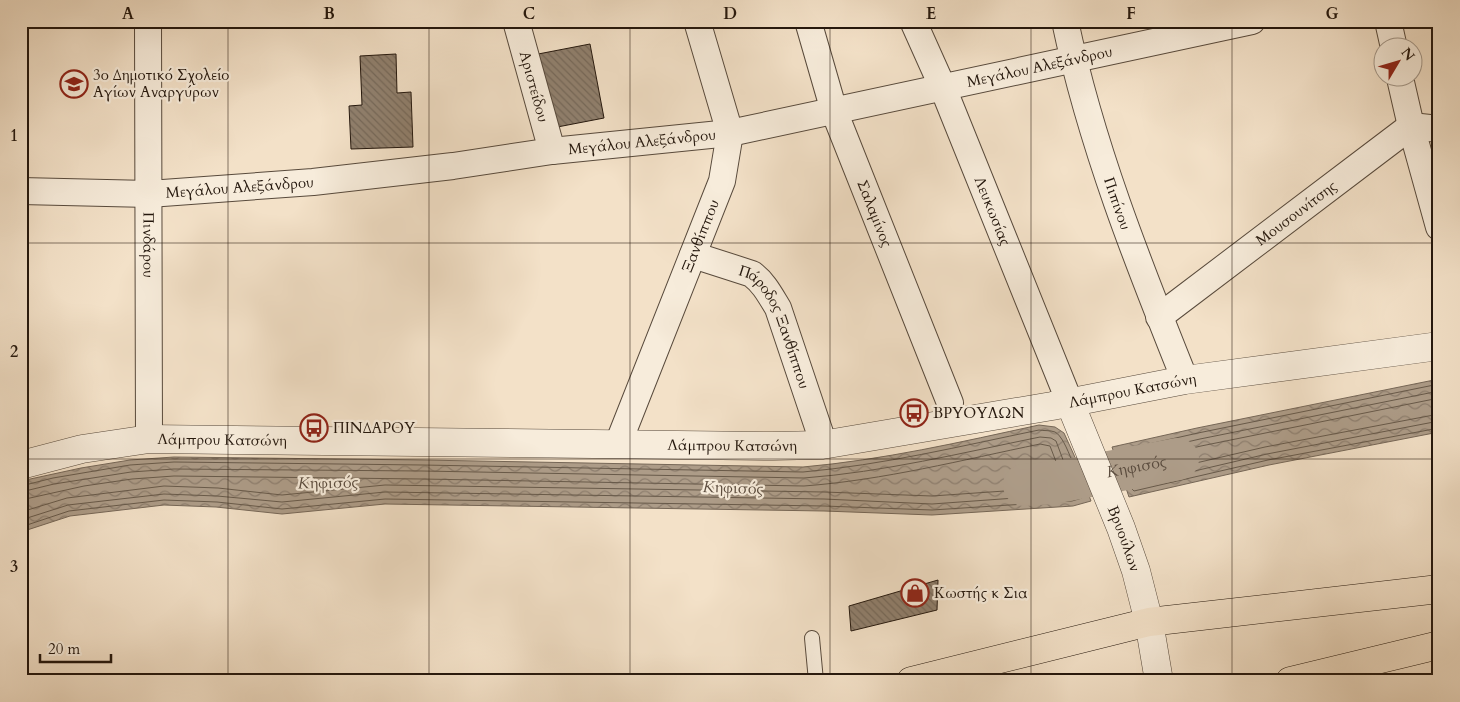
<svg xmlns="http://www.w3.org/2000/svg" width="1460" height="702" font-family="Cardo,serif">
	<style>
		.water { fill: url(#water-waves); stroke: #766757 }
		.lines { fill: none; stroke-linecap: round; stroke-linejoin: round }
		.shore { stroke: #685a4a; stroke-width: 1 }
		.river { stroke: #ad9c88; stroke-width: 42 }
		.building { fill: url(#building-back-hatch); stroke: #24170d }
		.service-casing { stroke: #584a3c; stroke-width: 16 }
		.minor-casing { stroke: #584a3c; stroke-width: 28 }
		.tertiary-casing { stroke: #584a3c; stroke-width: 29 }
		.motorway-casing { stroke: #24170d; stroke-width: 29 }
		.service { stroke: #f7ecdb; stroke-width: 14 }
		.minor { stroke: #f7ecdb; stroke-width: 26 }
		.tertiary { stroke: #f7ecdb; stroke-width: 28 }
		.motorway { stroke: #f3e1c8; stroke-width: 28 }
		.grid { fill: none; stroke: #24170d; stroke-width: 1; stroke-opacity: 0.55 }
		.labels { text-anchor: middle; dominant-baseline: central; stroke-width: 4.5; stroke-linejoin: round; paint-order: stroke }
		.street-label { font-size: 15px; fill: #24170d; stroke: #f7ecdb }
		.poi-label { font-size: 15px; fill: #24170d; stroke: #f7ecdb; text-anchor: start }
		.water-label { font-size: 16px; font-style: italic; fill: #5b4c3e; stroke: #f7ecdb }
		.neatline { fill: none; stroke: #24170d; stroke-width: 2 }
		.grid-label { font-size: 16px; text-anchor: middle; font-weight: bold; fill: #24170d }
	</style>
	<defs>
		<pattern id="water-waves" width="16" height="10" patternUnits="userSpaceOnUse" patternTransform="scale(1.25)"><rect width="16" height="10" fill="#ad9c88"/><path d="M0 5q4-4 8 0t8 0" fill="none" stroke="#8d7e6e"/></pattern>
		<pattern id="building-back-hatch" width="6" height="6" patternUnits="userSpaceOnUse" patternTransform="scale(1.25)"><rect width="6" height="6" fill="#90806e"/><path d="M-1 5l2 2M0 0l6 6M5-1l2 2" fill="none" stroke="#756859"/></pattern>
	</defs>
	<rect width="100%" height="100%" fill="#f3e1c8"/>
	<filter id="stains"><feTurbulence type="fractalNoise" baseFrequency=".004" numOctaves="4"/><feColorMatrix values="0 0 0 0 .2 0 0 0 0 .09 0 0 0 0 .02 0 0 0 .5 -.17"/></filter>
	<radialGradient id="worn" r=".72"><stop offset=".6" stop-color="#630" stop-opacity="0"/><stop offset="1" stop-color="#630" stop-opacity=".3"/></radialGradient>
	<!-- water -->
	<path class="water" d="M1439,379V432L1269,465L1129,497L1112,447L1197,428Z
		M1039,425L1055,427L1064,433L1074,455L1091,501L1073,506L932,515L824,511L385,504L282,514L216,507L164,505L70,516L21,532V481L81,468L130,460L174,457L422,460L803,467C883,460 961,442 1039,425Z"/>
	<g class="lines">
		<!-- shore -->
		<path class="shore" d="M1439,384L1198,433L1122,450L1120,453L1132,489L1134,491L1268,460L1439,428
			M1439,391L1200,439L1130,455L1128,458L1136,482L1139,484L1267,454L1439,421
			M1439,398L1201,446L1140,460L1138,463L1141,474L1144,475L1265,447L1439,414
			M21,486L53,478L130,465L174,462L422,465L803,472C883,465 961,446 1039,430C1044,431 1050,430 1055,432C1067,438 1079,483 1084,496L1082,498L1072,501L932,510L824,506L385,499L282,509L217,502L164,500L69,511L21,527
			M21,492L54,484L131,472L174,469L422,471L804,478C884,472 961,453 1040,437L1051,438L1056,441L1075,492L1071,494L932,504L824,499L385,492L282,502L217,496L164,494L68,505L21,520
			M21,500L84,486L132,479L174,476L422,479L804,486C884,480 962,460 1040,444L1050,446L1065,485L1063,487L932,496L824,492L385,485L282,495L218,488L164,486L67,498L21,512"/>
		<!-- river -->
		<path class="river" id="s1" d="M1024,485L1052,483L1178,459"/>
	</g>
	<!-- building -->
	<path class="building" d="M590,44L604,118L547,129L533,55Z
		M396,54L397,93L411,92L413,147L351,149L349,106L362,105L360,56Z
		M938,580L937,610L851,631L849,606Z"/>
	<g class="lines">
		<!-- service casing -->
		<g class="service-casing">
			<path id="service" d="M812,638L816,681"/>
		</g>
		<!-- minor casing -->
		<g class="minor-casing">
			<g id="minor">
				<path id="s2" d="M148,21L149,439"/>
				<path id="s3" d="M516,21L552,151"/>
				<path id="s4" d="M808,21L834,111L950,403"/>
				<path id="s5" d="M913,21L943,88L1070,403"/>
				<path id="s6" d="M1065,21C1091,145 1138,263 1185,380"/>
				<path d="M1388,21L1394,48"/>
				<path d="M1400,78L1411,126L1439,227"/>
				<path id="s7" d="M21,191L149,194L313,182L453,166L552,151L730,133L1252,21"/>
				<path id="s8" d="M693,255L752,274C764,283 770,295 778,308L820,433"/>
				<path id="s9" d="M1159,317L1411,126L1439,129"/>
				<path id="s10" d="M618,444L722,181L730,133L697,21"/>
			</g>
		</g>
		<!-- tertiary casing -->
		<g class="tertiary-casing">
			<g id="tertiary">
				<path id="s11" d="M1070,403L1121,528L1136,571L1149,622L1159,681"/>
				<path id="s12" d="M21,465L82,449L149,439L773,446L822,445L1052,406L1185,380L1439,346"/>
			</g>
		</g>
		<!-- motorway casing -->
		<g class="motorway-casing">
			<path id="motorway" d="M911,681L1149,622L1439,589
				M1290,681L1439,645"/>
		</g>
		<!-- service -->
		<use href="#service" class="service"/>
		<!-- minor -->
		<use href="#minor" class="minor"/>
		<!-- tertiary -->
		<use href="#tertiary" class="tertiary"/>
		<!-- motorway -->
		<use href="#motorway" class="motorway"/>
	</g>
	<!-- grid -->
	<path class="grid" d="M228,21V681M429,21V681M630,21V681M830,21V681M1031,21V681M1232,21V681M21,243H1439M21,459H1439"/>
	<!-- icons -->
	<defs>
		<g id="school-ring" transform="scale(1.4375)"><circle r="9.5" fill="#f7ecdb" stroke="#8f2418" stroke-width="1.5"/><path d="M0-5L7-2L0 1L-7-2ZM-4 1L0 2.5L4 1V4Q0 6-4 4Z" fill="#8f2418"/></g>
		<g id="bus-ring" transform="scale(1.4375)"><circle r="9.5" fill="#f7ecdb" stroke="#8f2418" stroke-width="1.5"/><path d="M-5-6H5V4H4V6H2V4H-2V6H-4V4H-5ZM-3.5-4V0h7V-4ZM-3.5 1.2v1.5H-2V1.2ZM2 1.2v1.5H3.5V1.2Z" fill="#8f2418"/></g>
		<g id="shop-ring" transform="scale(1.4375)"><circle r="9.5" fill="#f7ecdb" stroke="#8f2418" stroke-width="1.5"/><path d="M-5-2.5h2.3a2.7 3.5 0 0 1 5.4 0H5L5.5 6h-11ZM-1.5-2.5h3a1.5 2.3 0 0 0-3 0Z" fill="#8f2418"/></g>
	</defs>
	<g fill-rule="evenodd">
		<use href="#school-ring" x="74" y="84"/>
		<use href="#bus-ring" x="914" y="413"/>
		<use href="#bus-ring" x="314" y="428"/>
		<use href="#shop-ring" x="915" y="593"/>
	</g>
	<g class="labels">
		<!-- street labels -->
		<g class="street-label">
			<text stroke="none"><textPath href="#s7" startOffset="1029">Μεγάλου Αλεξάνδρου</textPath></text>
			<text stroke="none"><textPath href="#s3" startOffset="68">Αριστείδου</textPath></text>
			<text stroke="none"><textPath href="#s7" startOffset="624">Μεγάλου Αλεξάνδρου</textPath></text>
			<text stroke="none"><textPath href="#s7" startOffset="219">Μεγάλου Αλεξάνδρου</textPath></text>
			<text stroke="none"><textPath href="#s6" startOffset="190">Πιπίνου</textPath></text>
			<text stroke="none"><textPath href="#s5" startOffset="206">Λευκωσίας</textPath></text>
			<text stroke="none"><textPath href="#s9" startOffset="172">Μουσουνίτσης</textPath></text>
			<text stroke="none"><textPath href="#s4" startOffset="204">Σαλαμίνος</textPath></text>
			<text stroke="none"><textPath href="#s10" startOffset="224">Ξανθίππου</textPath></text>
			<text stroke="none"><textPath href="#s2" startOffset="224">Πινδάρου</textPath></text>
			<text stroke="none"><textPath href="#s8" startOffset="119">Πάροδος Ξανθίππου</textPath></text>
			<text stroke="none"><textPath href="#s12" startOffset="1119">Λάμπρου Κατσώνη</textPath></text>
			<text stroke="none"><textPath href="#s12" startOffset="204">Λάμπρου Κατσώνη</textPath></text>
			<text stroke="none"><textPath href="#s12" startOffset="714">Λάμπρου Κατσώνη</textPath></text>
			<text stroke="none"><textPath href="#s11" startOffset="146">Βρυούλων</textPath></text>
		</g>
		<!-- poi labels -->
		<g class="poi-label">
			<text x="93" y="75">3ο Δημοτικό Σχολείο<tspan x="93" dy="17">Αγίων Αναργύρων</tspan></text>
			<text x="933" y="413">ΒΡΥΟΥΛΩΝ</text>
			<text x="333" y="428">ΠΙΝΔΑΡΟΥ</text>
			<text x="934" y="593">Κωστής κ Σια</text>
		</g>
		<!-- water labels -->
		<g class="water-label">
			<text stroke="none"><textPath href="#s1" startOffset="114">Κηφισός</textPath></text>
			<text transform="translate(328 483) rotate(-1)">Κηφισός</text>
			<text transform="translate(733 488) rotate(2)">Κηφισός</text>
		</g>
	</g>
	<!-- margin -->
	<rect width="1460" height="702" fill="none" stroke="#f3e1c8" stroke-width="55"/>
	<!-- north arrow -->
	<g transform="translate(1398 62) rotate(52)"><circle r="24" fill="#f7ecdb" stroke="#a39789"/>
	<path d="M0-4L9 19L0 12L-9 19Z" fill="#8f2418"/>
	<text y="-8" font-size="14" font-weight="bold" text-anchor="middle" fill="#24170d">N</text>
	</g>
	<!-- scale -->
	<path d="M40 654v8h71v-8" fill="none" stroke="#24170d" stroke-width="2.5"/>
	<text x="48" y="654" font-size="15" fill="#24170d" stroke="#f7ecdb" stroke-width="4" paint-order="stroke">20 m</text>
	<rect x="28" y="28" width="1404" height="646" class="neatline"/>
	<g class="grid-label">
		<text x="128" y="19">A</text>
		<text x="329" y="19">B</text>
		<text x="529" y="19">C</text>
		<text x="730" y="19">D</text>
		<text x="931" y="19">E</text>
		<text x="1131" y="19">F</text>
		<text x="1332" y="19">G</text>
		<text x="14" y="141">1</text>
		<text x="14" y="357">2</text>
		<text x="14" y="572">3</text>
	</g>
	<rect width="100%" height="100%" filter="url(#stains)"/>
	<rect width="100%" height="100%" fill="url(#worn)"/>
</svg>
